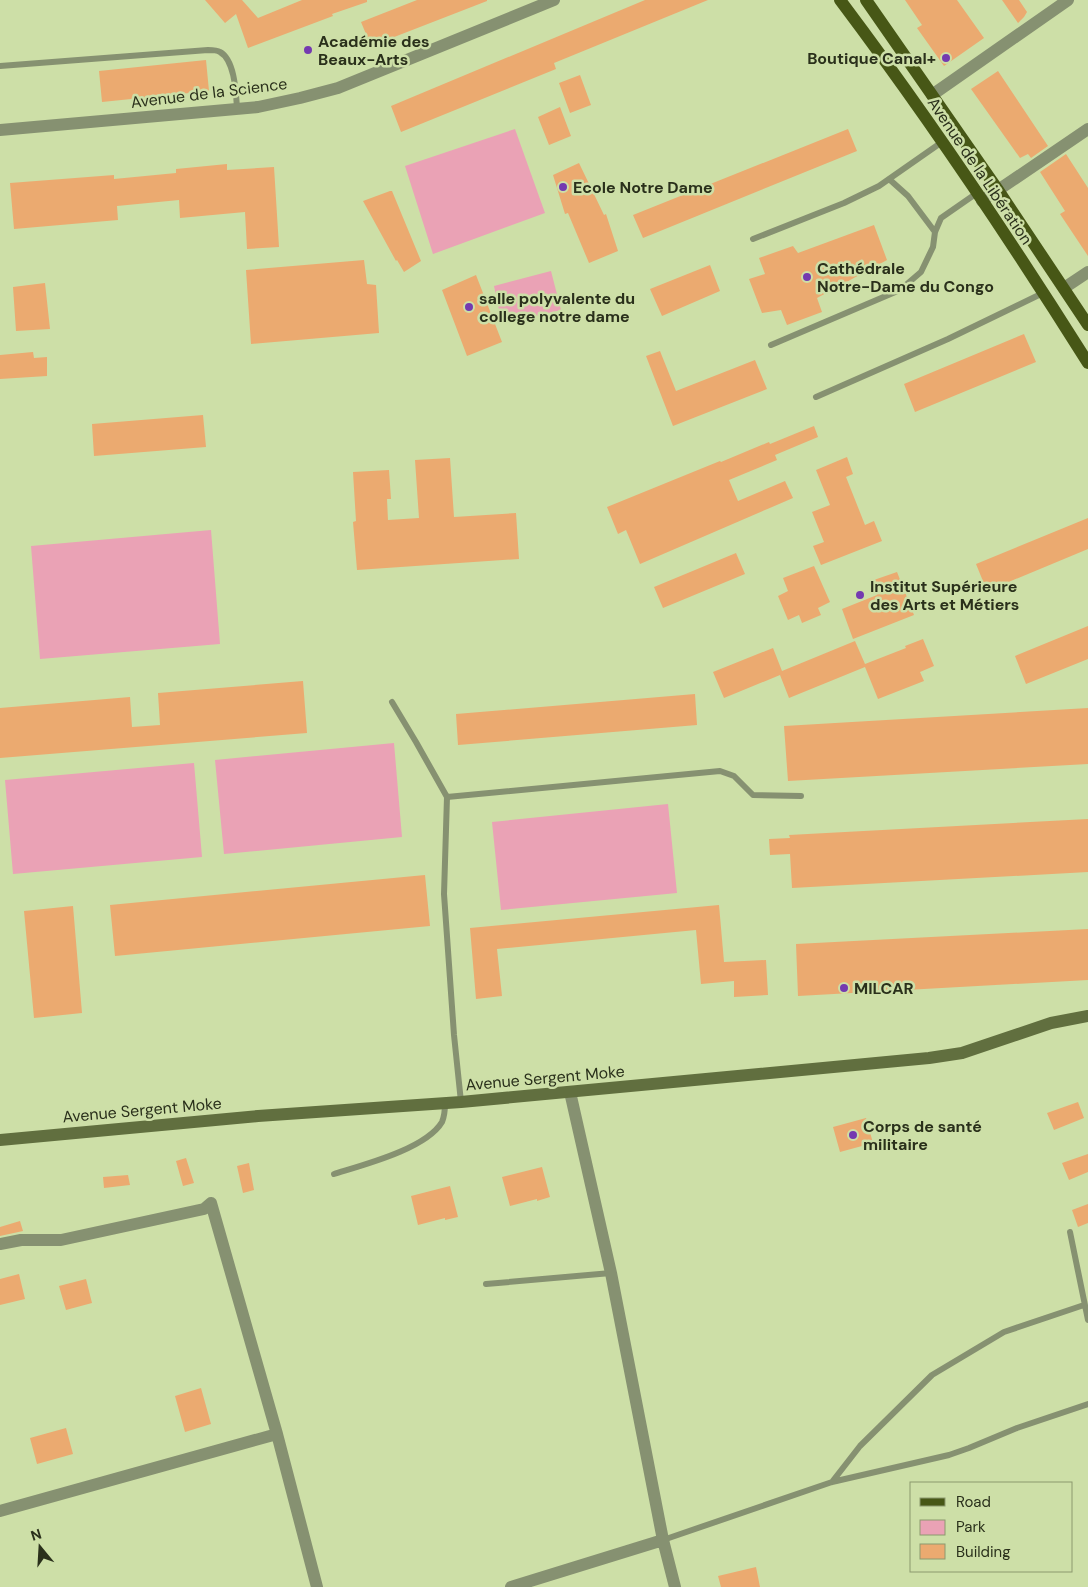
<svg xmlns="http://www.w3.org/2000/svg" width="1088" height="1587" font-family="'DM Sans',sans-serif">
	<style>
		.green { fill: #eaa2b5 }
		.building { fill: #ebaa70 }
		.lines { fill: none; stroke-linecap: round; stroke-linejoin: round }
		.service { stroke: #869171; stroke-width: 6 }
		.minor { stroke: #869171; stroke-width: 12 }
		.secondary { stroke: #616f3f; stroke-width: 12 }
		.primary { stroke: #475716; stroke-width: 12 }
		.poi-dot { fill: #743ab0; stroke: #cddfa7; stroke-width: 2 }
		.labels { text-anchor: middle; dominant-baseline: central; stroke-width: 5; stroke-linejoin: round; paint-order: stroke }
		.poi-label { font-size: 16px; font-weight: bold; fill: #2a301b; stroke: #cddfa7; text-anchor: start }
		.street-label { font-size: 16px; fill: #2a301b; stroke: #cddfa7 }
	</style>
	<rect width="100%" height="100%" fill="#cddfa7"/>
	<!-- green -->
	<path class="green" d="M515,129L545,213L433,254L405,166Z
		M551,271L561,310L502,324L494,286Z
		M211,530L220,644L40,659L31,546Z
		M394,743L402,837L224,854L215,760Z
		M194,763L202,857L13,874L5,780Z
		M668,804L677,893L501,910L492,822Z"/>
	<!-- building -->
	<path class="building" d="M205,0H242L258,18L302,0H367V2L332,14L333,16L248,48L236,14L225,23Z
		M417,0H487V1L371,46L361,22Z
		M645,0H708L554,63L556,69L401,132L391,106Z
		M905,0H957L984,38L944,66L917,28L922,25Z
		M1002,0H1019L1027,12L1024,17L1018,23Z
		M206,60L209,91L102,102L99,71Z
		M998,71L1048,146L1031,158L1028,154L1020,158L971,89Z
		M580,75L591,105L570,113L559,83Z
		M560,107L571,136L549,145L538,117Z
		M848,129L857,151L643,238L633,215Z
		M1066,154L1088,188V256L1060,214L1065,211L1040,172Z
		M579,163L604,215L606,214L618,251L589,263L568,213L565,214L553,175Z
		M227,164V170L274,167L279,247L247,249L245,212L180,218L179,200L117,206L118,220L14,229L10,183L114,175V179L176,173V169Z
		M390,191H392L421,261L404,272L397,260L396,261L363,201Z
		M874,225L887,260L817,298L822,312L787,325L781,310L762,313L749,279L765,274L759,258L793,246L798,253Z
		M364,260L367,284L376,285L379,333L251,344L246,270Z
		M710,265L720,291L662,316L650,289Z
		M476,275L502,342L467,356L442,290Z
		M45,283L50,329L16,331L13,287Z
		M1024,334L1036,362L915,412L904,384Z
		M660,351L676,391L755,360L767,389L673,426L646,356Z
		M33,352L34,358L47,357V376L0,379V355Z
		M203,415L206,447L94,456L92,424Z
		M814,426L818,437L775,455L777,460L729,480L738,501L785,481L793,498L640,564L626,530L618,534L607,507L720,461L721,462L769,442L770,444Z
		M847,457L853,474L846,477L865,525L874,521L882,541L821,565L813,546L824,542L812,512L830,505L816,470Z
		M450,458L454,517L516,513L519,559L357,570L353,522L356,521L353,472L389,470L391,499H387L388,520L419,518L415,460Z
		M1088,518V549L987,591L976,564Z
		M736,553L745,574L663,608L654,587Z
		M814,566L830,602L818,608L821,615L802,623L799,615L788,620L778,596L788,591L783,578Z
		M897,572L914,615L853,639L842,609L877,595L871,581Z
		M1088,626V659L1026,684L1015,656Z
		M923,639L934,666L920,672L924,681L878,699L865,667L789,698L780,675L724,698L713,672L773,648L782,671L855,641L865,664L906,648L905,646Z
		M303,681L307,733L0,758V708L130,697L132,727L160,725L158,693Z
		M695,694L697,725L458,745L456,714Z
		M1088,708V764L788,781L784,726Z
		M1088,819V872L792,888L790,854L770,855L769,839L790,838L789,835Z
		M425,875L430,926L115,956L110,905Z
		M719,905L724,962L766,960L768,995L734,997V981L701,984L696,930L497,949L502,996L476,999L470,928Z
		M73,906L82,1013L34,1018L24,911Z
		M1088,929V980L798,996L796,944Z
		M1078,1102L1084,1118L1054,1130L1047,1113Z
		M866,1118L873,1143L840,1152L833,1127Z
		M1088,1154V1172L1069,1180L1062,1163Z
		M186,1158L194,1183L183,1186L176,1161Z
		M249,1163L254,1190L243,1193L237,1166Z
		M542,1167L550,1197L537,1201V1199L510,1206L502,1177Z
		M128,1175L130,1185L104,1188L103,1177Z
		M450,1186L458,1217L445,1220V1218L418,1225L411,1196Z
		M1088,1204V1223L1078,1227L1072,1210Z
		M20,1221L23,1231L0,1236V1227Z
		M19,1274L25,1299L0,1305V1279Z
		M86,1279L92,1303L66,1310L59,1286Z
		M201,1388L211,1424L185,1432L175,1396Z
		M66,1428L73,1454L37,1464L30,1438Z
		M756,1567L760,1587H721L718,1576Z"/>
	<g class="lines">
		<!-- service -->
		<path class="service" d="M0,66L208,50C212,50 217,50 220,52C235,60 236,94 237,108
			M889,179L908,196L935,232
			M753,239L844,203L879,186L942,142
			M771,345L900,290L921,272L933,247L935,232L941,218L977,193
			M816,397L948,339L1043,293
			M392,702L416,742L447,797L444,894L454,1035L461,1102
			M447,797L720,771L734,776L753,795L801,796
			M334,1174C363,1165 426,1149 442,1122C445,1115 445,1109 445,1103
			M1070,1232L1088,1320
			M486,1284L611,1273
			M832,1482L860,1446L932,1375L1004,1332L1084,1305
			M663,1540L832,1482L949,1455L969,1448L1017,1428L1088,1404"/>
		<!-- minor -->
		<path class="minor" d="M932,95L1068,0
			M0,130L258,107L300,98L338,88L554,0
			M982,201L1088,129
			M1064,288L1088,272
			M570,1092L611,1273L663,1540L675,1587
			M0,1244L21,1240H61L204,1209L211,1203L277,1434L317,1587
			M0,1511L277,1434
			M511,1587L663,1540"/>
		<!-- secondary -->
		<path class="secondary" d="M0,1140L258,1116L461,1102L929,1058L962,1053L1051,1023L1088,1016"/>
		<!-- primary -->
		<path class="primary" d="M840,0C928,117 1010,239 1088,363
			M866,0L998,190L1088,325"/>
	</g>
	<!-- markers -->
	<g class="poi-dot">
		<circle cx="308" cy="50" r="5"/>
		<circle cx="946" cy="58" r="5"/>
		<circle cx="563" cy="187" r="5"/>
		<circle cx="807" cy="277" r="5"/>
		<circle cx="469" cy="307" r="5"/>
		<circle cx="860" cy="595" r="5"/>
		<circle cx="844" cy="988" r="5"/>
		<circle cx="853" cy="1135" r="5"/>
	</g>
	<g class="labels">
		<!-- poi labels -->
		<g class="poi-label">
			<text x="318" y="41">Académie des<tspan x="318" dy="18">Beaux-Arts</tspan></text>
			<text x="936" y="58" text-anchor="end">Boutique Canal+</text>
			<text x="573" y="187">Ecole Notre Dame</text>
			<text x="817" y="268">Cathédrale<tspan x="817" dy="18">Notre-Dame du Congo</tspan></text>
			<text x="479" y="298">salle polyvalente du<tspan x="479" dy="18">college notre dame</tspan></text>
			<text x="870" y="586">Institut Supérieure<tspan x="870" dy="18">des Arts et Métiers</tspan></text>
			<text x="854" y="988">MILCAR</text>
			<text x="863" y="1126">Corps de santé<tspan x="863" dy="18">militaire</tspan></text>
		</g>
		<!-- street labels -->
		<g class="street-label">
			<text transform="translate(209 93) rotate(-7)">Avenue de la Science</text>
			<text transform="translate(980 171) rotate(56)">Avenue de la Libération</text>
			<text transform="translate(545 1078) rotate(-5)">Avenue Sergent Moke</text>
			<text transform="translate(142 1110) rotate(-5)">Avenue Sergent Moke</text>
		</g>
	</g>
	<!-- legend -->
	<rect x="910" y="1482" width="162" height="90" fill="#cddfa7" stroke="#8c996f"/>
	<rect x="920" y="1498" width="25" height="8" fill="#475716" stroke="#8c996f"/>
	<text x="956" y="1507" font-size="15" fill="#2a301b">Road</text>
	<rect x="920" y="1520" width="25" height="15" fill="#eaa2b5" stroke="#8c996f"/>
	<text x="956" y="1532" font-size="15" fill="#2a301b">Park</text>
	<rect x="920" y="1544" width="25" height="15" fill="#ebaa70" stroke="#8c996f"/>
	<text x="956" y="1557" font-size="15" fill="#2a301b">Building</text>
	<!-- north arrow -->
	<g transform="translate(40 1547) rotate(342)" stroke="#cddfa7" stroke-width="4" paint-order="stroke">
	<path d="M0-4L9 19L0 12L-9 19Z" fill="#2a301b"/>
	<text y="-8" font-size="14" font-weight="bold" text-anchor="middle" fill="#2a301b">N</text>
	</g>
</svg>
